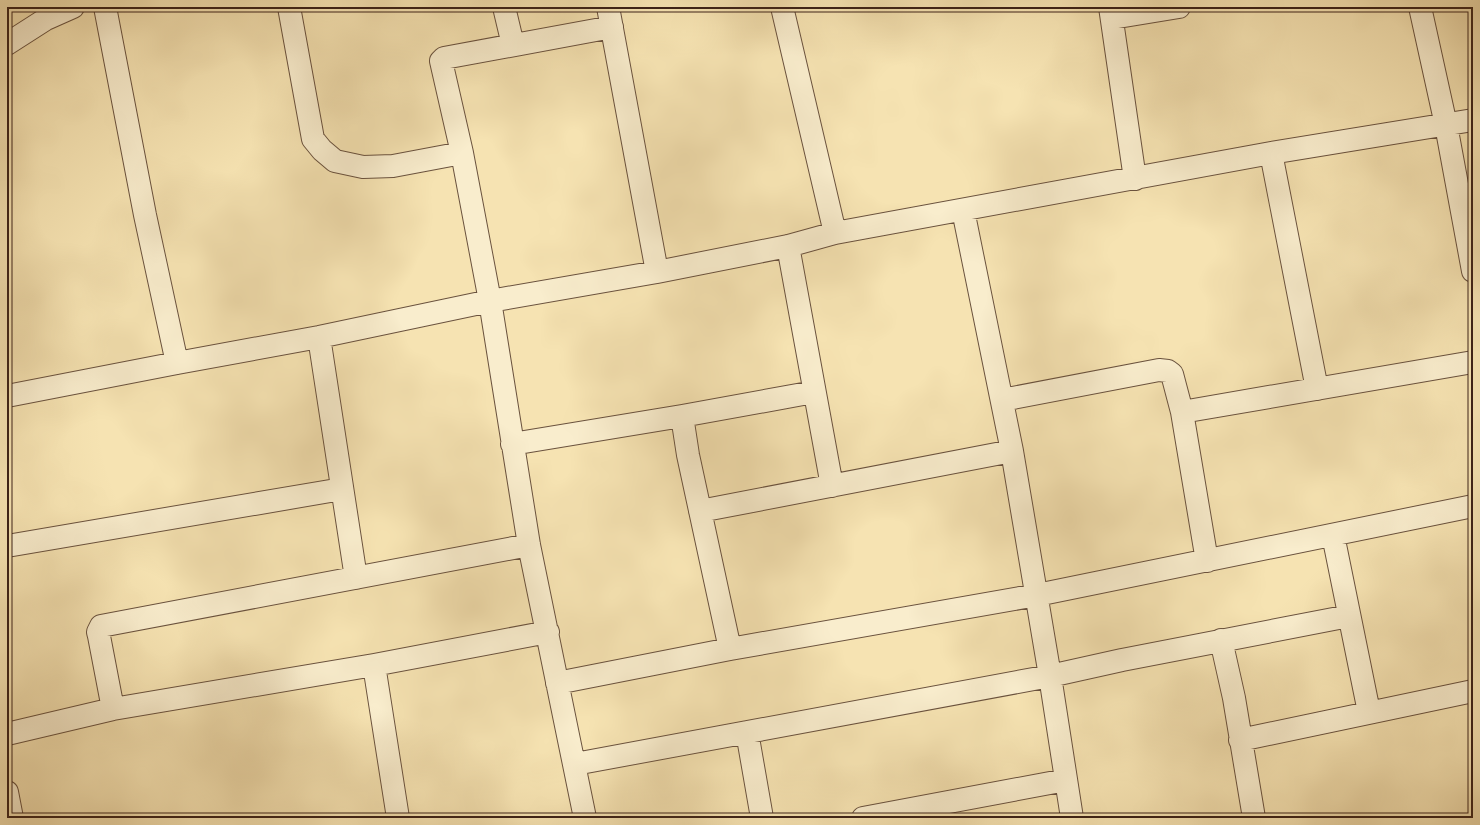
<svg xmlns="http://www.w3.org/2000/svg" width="1480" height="825" font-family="'EB Garamond',serif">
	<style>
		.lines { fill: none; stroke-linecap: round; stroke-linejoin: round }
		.street-casing { stroke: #6a523e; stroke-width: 24 }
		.street { stroke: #f9edcd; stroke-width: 22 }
	</style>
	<rect width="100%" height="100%" fill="#f6e3b2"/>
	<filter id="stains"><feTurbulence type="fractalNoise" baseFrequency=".005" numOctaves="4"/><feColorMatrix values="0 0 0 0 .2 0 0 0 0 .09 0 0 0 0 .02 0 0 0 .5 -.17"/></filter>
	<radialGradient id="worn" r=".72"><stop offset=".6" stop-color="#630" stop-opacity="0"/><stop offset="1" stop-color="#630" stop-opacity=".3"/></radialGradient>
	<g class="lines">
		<!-- street casing -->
		<g class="street-casing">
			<path id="street" d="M105,7L145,215L177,363
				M289,7L313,139L322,150L335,161L363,167L393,166L462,153
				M504,7L513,45
				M608,7L657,272
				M782,7L835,233
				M1110,7L1135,179
				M1420,7L1446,125L1473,271
				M1112,18L1179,7
				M7,44L46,19L73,7
				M1271,153L1317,389
				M963,210L1012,451L1050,676L1072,818
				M788,246L832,486
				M319,337L356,578
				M7,396L177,363L319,337L490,301L657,272L788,246L835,233L1271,153L1473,120
				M1002,400L1159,370L1168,371L1172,374L1182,412L1207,561
				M1182,412L1473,362
				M682,416L688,455L730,649
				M512,444L682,416L814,392
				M700,511L1012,451
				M1333,535L1369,712
				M7,546L342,489
				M1221,640L1234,698L1254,818
				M374,665L398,818
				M557,683L730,649L1037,595L1473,506
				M113,709L99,636L98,632L101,626L529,545
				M747,732L762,818
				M7,734L113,709L374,665L548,632
				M1240,740L1473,691
				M575,764L1050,676L1122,660L1349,616
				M7,792L12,818
				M585,818L529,545L490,301L462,153L441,61L444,58L612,27
				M863,818L1066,780"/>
		</g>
		<!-- street -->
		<use href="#street" class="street"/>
	</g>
	<!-- margin -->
	<rect width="1480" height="825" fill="none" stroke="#f6e3b2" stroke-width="24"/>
	<rect x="8" y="8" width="1464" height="809" fill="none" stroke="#3c2218" stroke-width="2"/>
	<rect x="12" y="12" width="1456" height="801" fill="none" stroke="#3c2218"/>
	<rect width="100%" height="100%" filter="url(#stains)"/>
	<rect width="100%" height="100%" fill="url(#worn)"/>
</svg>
